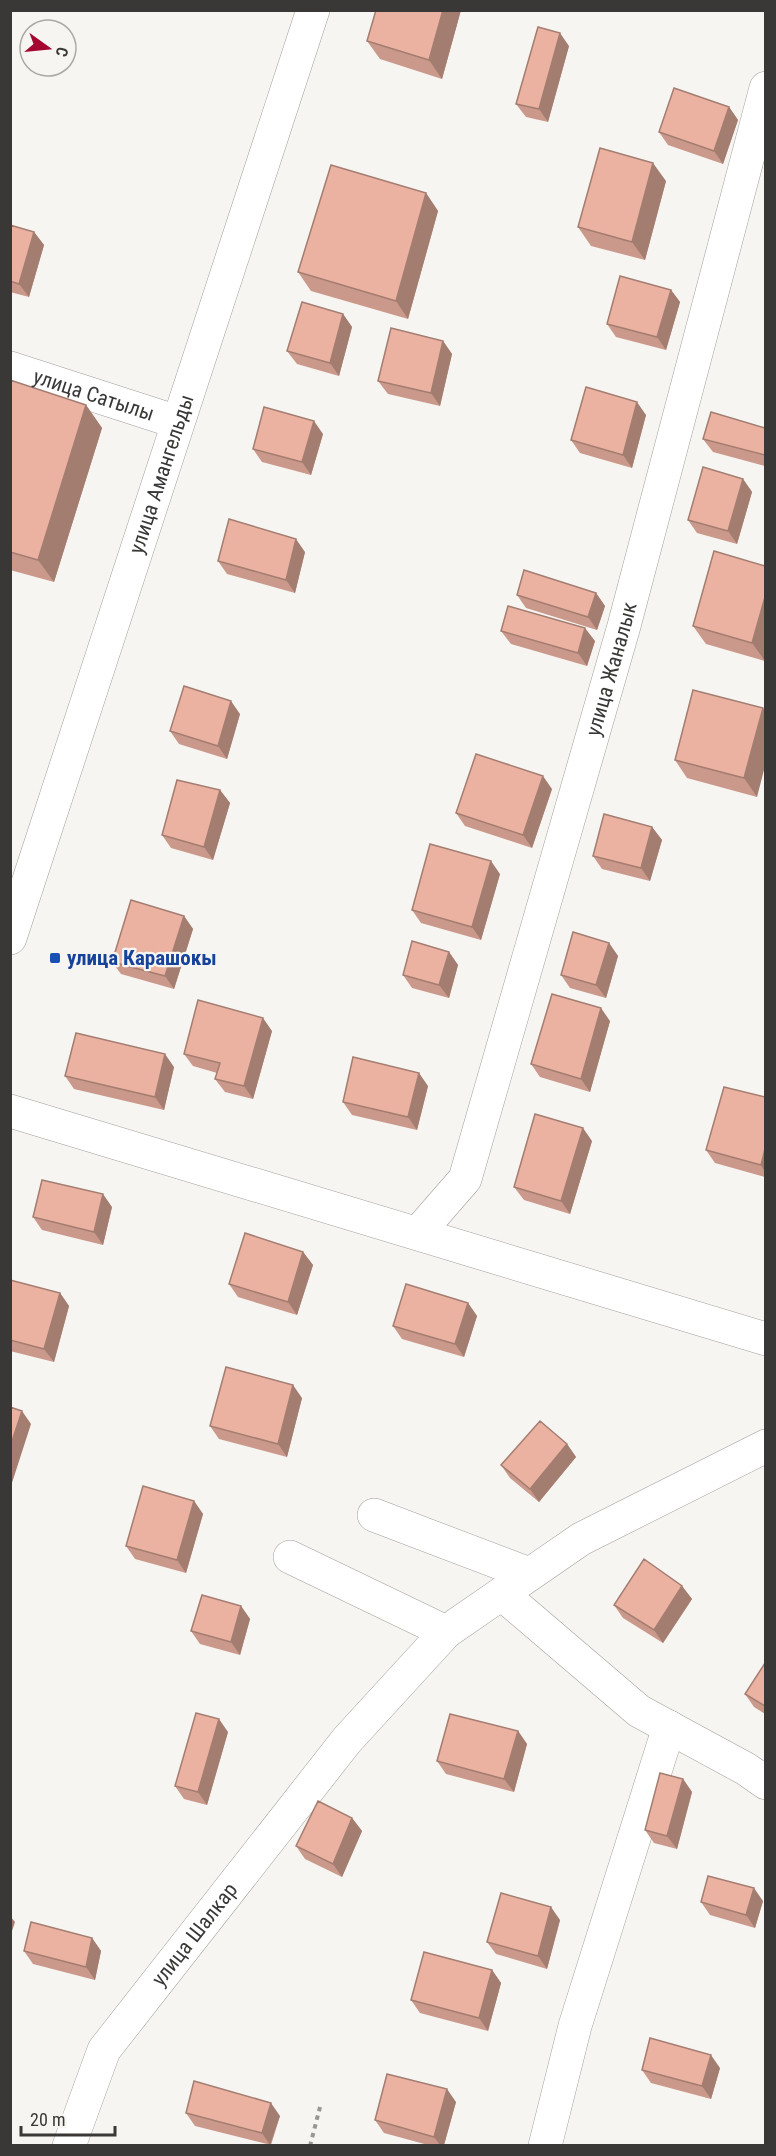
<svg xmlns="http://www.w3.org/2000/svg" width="776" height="2156" font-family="'Roboto Condensed',sans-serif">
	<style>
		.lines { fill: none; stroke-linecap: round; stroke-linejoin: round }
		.minor-casing { stroke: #a2a09c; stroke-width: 34 }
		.path { stroke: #999794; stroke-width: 4; stroke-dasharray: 4.5 4.5; stroke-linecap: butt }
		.minor { stroke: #fff; stroke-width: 33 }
		.wall { fill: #ca998b }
		.shaded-wall { fill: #a47d71 }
		.building { fill: #ebb2a2; stroke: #a47d71; stroke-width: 1.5 }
		.transit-dot { fill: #1a4fb4; stroke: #f7f5f1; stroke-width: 2 }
		.labels { text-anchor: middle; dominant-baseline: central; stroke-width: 4.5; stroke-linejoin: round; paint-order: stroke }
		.street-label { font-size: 21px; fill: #393836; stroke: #f7f5f1 }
		.transit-label { font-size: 21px; font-weight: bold; fill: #164399; stroke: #f7f5f1; text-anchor: start }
	</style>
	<rect width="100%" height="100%" fill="#f7f5f1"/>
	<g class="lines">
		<!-- minor casing -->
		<g class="minor-casing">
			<g id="minor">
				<path id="s1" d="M10,368L177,422"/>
				<path id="s2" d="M10,938L313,10"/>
				<path d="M10,1111L766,1339"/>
				<path id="s3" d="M418,1233L465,1179L624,626L766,88"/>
				<path d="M374,1515L529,1574"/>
				<path d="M290,1557L446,1632"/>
				<path d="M502,1594L639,1711L746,1769L766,1783"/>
				<path id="s4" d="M69,2146L104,2050L347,1740L446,1632L581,1539L766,1446"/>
				<path d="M545,2146L575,2026L669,1727"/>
			</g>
		</g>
		<!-- path -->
		<path class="path" d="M310,2146L320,2107"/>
		<!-- minor -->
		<use href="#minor" class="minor"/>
	</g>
	<!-- wall -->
	<path class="wall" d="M376,10H461L442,79L380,59L367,41Z
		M569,46L548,122L526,117L516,104Z
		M729,107L738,120L723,164L668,145L659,132Z
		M666,181L645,260L591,246L578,227Z
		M426,193L438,211L408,319L311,291L298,272Z
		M10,225L34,232L44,245L29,297L10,292Z
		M671,290L680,302L666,350L616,337L607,324Z
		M343,314L352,327L339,376L297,364L287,351Z
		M443,341L452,354L440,406L388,394L378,381Z
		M10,380L86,405L102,428L54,582L10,570Z
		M646,415L632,468L580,453L571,440Z
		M765,428V466L713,452L703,439Z
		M323,434L311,475L262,462L253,449Z
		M743,479L752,492L737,544L697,533L688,520Z
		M305,552L295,593L227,574L218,561Z
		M765,566V661L706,644L693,626Z
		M596,593L605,606L597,630L526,608L517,595Z
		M501,631L595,641L587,666L511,644Z
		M763,708L757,797L687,778L675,760Z
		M240,714L227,759L179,744L170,731Z
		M552,789L532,848L465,826L456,813Z
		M220,790L230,803L213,860L171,848L162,835Z
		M652,827L662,840L650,881L602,869L593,856Z
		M500,874L481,940L421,923L412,910Z
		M184,916L193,929L174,989L121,974L112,962Z
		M609,943L618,956L606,998L570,988L561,975Z
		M449,952L458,965L449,998L412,988L403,975Z
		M610,1021L590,1092L540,1077L531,1064Z
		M272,1031L253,1099L225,1092L215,1079L217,1073L193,1066L184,1054Z
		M174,1067L164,1110L74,1089L65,1076Z
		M428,1086L417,1130L352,1115L343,1102Z
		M765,1097V1177L715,1163L706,1150Z
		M592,1141L570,1214L524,1200L514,1187Z
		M112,1207L103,1245L42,1230L33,1217Z
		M303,1252L313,1265L297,1315L238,1297L229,1284Z
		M10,1280L60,1293L69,1306L54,1362L10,1351Z
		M468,1303L477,1316L464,1357L402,1339L393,1326Z
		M302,1398L287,1457L219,1439L210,1426Z
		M567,1444L576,1457L539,1502L510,1478L501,1465Z
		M194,1501L203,1514L186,1573L135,1559L126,1546Z
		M682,1586L692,1599L663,1643L623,1618L614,1605Z
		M241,1606L250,1619L240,1655L200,1644L191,1631Z
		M765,1663V1714L754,1707L745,1694Z
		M518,1731L527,1744L514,1792L446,1774L437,1761Z
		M228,1732L207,1805L184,1799L175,1786Z
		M683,1779L692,1792L677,1849L654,1843L645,1830Z
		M352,1818L362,1831L342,1877L305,1859L296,1846Z
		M763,1901L755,1928L710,1915L701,1902Z
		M560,1920L547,1969L496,1954L487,1942Z
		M92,1938L101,1951L95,1980L33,1964L24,1951Z
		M492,1970L501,1983L488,2031L420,2013L411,2000Z
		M720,2068L711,2099L651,2083L642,2070Z
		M456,2102L444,2145H428L384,2133L375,2120Z
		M186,2113L280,2116L271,2145L195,2126Z"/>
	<!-- shaded-wall -->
	<path class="shaded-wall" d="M443,10H461L442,79L429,60Z
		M560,33L569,46L548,122L539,109Z
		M729,107L738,120L723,164L714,151Z
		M653,163L666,181L645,260L632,242Z
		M426,193L438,211L408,319L396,301Z
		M34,232L44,245L29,297L19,284Z
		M671,290L680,302L666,350L657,337Z
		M343,314L352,327L339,376L330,363Z
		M443,341L452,354L440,406L431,393Z
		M637,402L646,415L632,468L623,455Z
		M86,405L102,428L54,582L38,560Z
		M314,421L323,434L311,475L302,462Z
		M743,479L752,492L737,544L728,531Z
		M296,539L305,552L295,593L286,580Z
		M596,593L605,606L597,630L588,617Z
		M765,597V661L752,643Z
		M585,628L595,641L587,666L578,653Z
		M231,701L240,714L227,759L218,746Z
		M763,708L765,712V766L757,797L744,778Z
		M543,776L552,789L532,848L523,835Z
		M220,790L230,803L213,860L204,847Z
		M652,827L662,840L650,881L641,868Z
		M491,861L500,874L481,940L472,927Z
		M184,916L193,929L174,989L165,976Z
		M609,943L618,956L606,998L596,985Z
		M449,952L458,965L449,998L439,985Z
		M601,1008L610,1021L590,1092L581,1079Z
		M263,1018L272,1031L253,1099L244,1086Z
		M165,1054L174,1067L164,1110L155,1097Z
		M419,1073L428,1086L417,1130L408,1117Z
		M583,1128L592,1141L570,1214L561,1201Z
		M765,1149V1172L761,1165Z
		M103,1194L112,1207L103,1245L94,1232Z
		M303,1252L313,1265L297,1315L288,1302Z
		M60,1293L69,1306L54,1362L44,1349Z
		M468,1303L477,1316L464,1357L455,1344Z
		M293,1385L302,1398L287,1457L278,1444Z
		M22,1411L31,1424L10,1489V1447Z
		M567,1444L576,1457L539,1502L530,1489Z
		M194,1501L203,1514L186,1573L177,1560Z
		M682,1586L692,1599L663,1643L654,1630Z
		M241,1606L250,1619L240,1655L231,1642Z
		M219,1719L228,1732L207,1805L198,1792Z
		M518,1731L527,1744L514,1792L504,1779Z
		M683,1779L692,1792L677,1849L667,1836Z
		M352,1818L362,1831L342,1877L333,1864Z
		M754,1888L763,1901L755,1928L746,1915Z
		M551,1907L560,1920L547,1969L538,1956Z
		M10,1916L15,1922L10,1937Z
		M92,1938L101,1951L95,1980L86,1967Z
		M492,1970L501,1983L488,2031L479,2018Z
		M711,2055L720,2068L711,2099L702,2086Z
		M447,2089L456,2102L444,2145H440L434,2137Z
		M271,2103L280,2116L270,2145L262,2133Z"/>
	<!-- building -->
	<path class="building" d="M376,10H443L429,60L367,41Z
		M538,27L560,33L539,109L516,104Z
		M674,88L729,107L714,151L659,132Z
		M600,148L653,163L632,242L578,227Z
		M331,165L426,193L396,301L298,272Z
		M10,225L34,232L19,284L10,281Z
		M620,276L671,290L657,337L607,324Z
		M302,302L343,314L330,363L287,351Z
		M391,328L443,341L431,393L378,381Z
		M10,380L86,405L38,560L10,552Z
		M586,387L637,402L623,455L571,440Z
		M264,407L314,421L302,462L253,449Z
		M711,412L765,428V455L703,439Z
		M703,467L743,479L728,531L688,520Z
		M229,519L296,539L286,580L218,561Z
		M714,551L765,566V597L752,643L693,626Z
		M524,570L596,593L588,617L517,595Z
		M508,606L585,628L578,653L501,631Z
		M184,686L231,701L218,746L170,731Z
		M693,690L763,708L744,778L675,760Z
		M476,754L543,776L523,835L456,813Z
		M177,780L220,790L204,847L162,835Z
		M604,814L652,827L641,868L593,856Z
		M430,844L491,861L472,927L412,910Z
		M131,900L184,916L165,976L112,962Z
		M573,932L609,943L596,985L561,975Z
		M412,941L449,952L439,985L403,975Z
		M552,994L601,1008L581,1079L531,1064Z
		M198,1000L263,1018L244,1086L215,1079L220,1063L184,1054Z
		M76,1033L165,1054L155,1097L65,1076Z
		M353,1057L419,1073L408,1117L343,1102Z
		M724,1087L765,1097V1149L761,1165L706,1150Z
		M535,1114L583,1128L561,1201L514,1187Z
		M42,1180L103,1194L94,1232L33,1217Z
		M245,1233L303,1252L288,1302L229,1284Z
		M10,1280L60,1293L44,1349L10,1340Z
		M406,1284L468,1303L455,1344L393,1326Z
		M226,1367L293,1385L278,1444L210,1426Z
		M10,1407L22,1411L10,1447Z
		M540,1421L567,1444L530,1489L501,1465Z
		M143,1486L194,1501L177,1560L126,1546Z
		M644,1559L682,1586L654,1630L614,1605Z
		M202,1595L241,1606L231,1642L191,1631Z
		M765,1663V1706L745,1694Z
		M196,1713L219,1719L198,1792L175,1786Z
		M450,1714L518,1731L504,1779L437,1761Z
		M660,1773L683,1779L667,1836L645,1830Z
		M318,1801L352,1818L333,1864L296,1846Z
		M708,1876L754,1888L746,1915L701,1902Z
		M501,1893L551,1907L538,1956L487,1942Z
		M31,1922L92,1938L86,1967L24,1951Z
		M424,1952L492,1970L479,2018L411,2000Z
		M650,2038L711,2055L702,2086L642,2070Z
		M387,2074L447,2089L434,2137L375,2120Z
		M194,2081L271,2103L262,2133L186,2113Z"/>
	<!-- markers -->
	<rect class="transit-dot" x="49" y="952" width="12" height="12" rx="3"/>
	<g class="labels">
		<!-- street labels -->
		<g class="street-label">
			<text stroke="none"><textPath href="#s1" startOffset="88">улица Сатылы</textPath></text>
			<text stroke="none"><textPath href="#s2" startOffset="488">улица Амангельды</textPath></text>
			<text stroke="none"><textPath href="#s3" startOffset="602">улица Жаналык</textPath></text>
			<text stroke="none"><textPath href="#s4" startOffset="249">улица Шалкар</textPath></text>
		</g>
		<!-- transit labels -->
		<g class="transit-label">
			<text x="67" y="958">улица Карашокы</text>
		</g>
	</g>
	<!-- border -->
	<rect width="776" height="2156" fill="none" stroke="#393836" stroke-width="24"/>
	<!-- north arrow -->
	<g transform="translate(48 48) rotate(105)"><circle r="28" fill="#f7f5f1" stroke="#aba9a6" stroke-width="1.5"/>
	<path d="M0-4.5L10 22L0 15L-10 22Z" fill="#a4072f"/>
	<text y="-9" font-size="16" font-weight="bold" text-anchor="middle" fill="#393836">С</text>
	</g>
	<!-- scale -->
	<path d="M21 2126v9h94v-9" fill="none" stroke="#393836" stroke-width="3"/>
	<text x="30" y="2126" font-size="18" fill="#393836" stroke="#f7f5f1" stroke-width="4.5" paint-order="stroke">20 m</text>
</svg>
